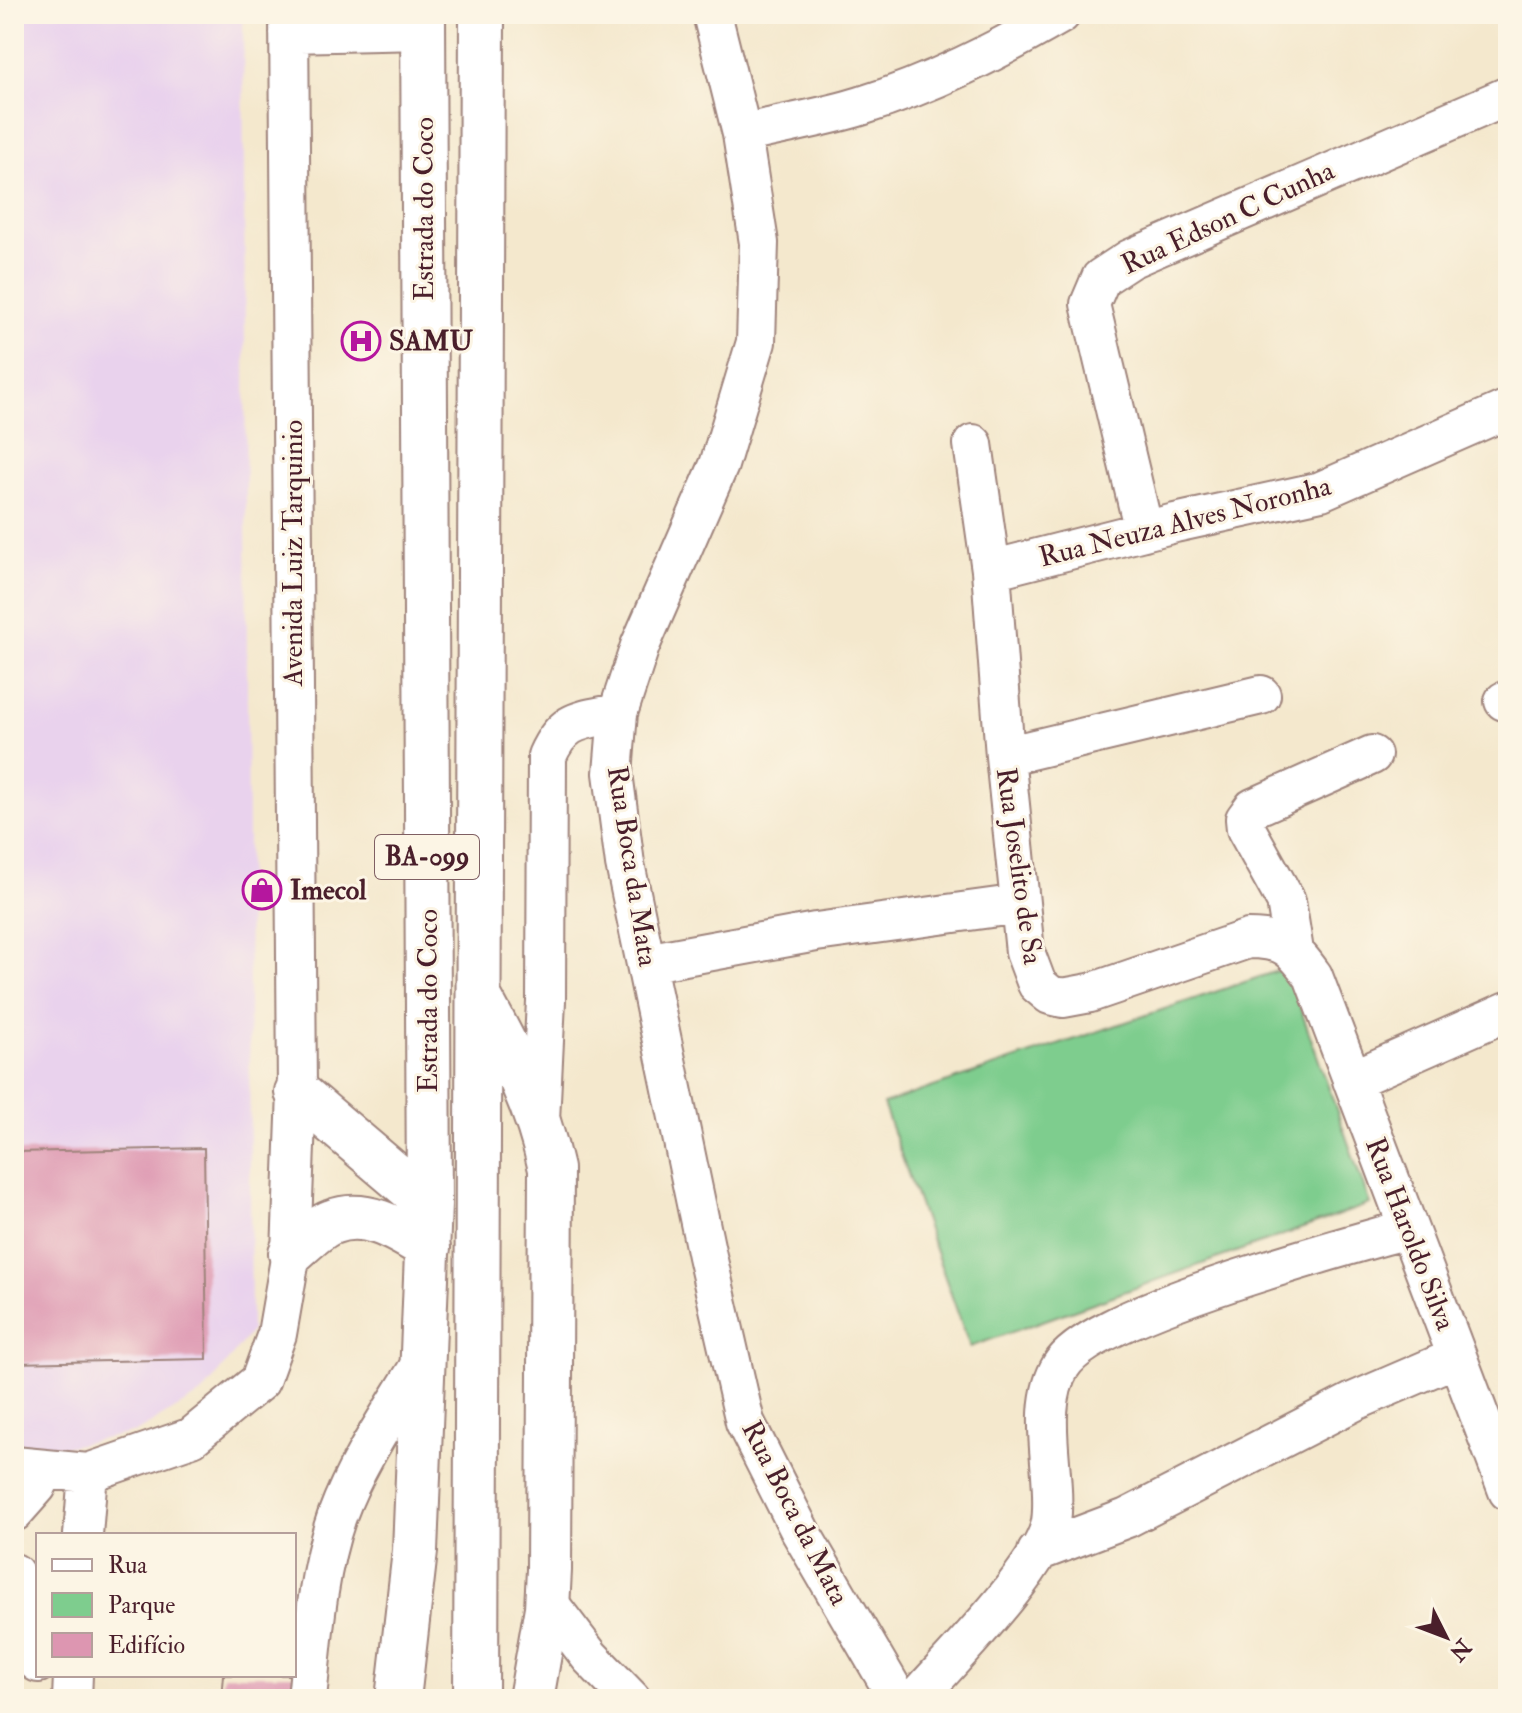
<svg xmlns="http://www.w3.org/2000/svg" width="1522" height="1713" font-family="'IM FELL Double Pica',serif">
	<style>
		.built { fill: #e9d2ed }
		.green { fill: #7ecd8e; stroke: #64765c; stroke-width: 2 }
		.building { fill: #dd96b1 }
		.lines { fill: none; stroke-linecap: round; stroke-linejoin: round }
		.minor-casing { stroke: #9f847c; stroke-width: 42 }
		.highway-casing { stroke: #9f847c; stroke-width: 48 }
		.minor { stroke: #fff; stroke-width: 38 }
		.highway { stroke: #fff; stroke-width: 44 }
		.labels { text-anchor: middle; dominant-baseline: central; stroke-width: 6; stroke-linejoin: round; paint-order: stroke }
		.shield { fill: #fcf5e5; stroke: #7f5f63; stroke-width: 2 }
		.shield-label { font-size: 26px; font-weight: bold; fill: #4a1f2b }
		.street-label { font-size: 28px; fill: #4a1f2b; stroke: #fcf5e5 }
		.poi-label { font-size: 28px; font-weight: bold; fill: #4a1f2b; stroke: #fcf5e5; text-anchor: start }
	</style>
	<rect width="100%" height="100%" fill="#fcf5e5"/>
	<filter id="ink" filterUnits="userSpaceOnUse"><feTurbulence type="fractalNoise" baseFrequency=".0125" numOctaves="2"/><feDisplacementMap in="SourceGraphic" scale="16" xChannelSelector="R" yChannelSelector="G"/><feConvolveMatrix kernelMatrix="1 2 1 2 8 2 1 2 1" color-interpolation-filters="sRGB"/></filter>
	<filter id="wash" filterUnits="userSpaceOnUse"><feTurbulence type="fractalNoise" baseFrequency=".006" numOctaves="4" result="noise"/><feDisplacementMap in="SourceGraphic" scale="32" xChannelSelector="R" yChannelSelector="G"/><feGaussianBlur stdDeviation="1.8" result="paint"/><feColorMatrix in="noise" values="0 0 0 0 0 0 0 0 0 0 0 0 0 0 0 0 0 1.4 0 .05"/><feComposite in="paint" operator="in"/></filter>
	<g filter="url(#wash)">
		<rect width="100%" height="100%" fill="#f4e8cd"/>
		<!-- built -->
		<path class="built" d="M14,14H243L251,1331L203,1393L136,1432L55,1449L14,1442Z"/>
		<!-- green -->
		<path class="green" d="M1286,968L1370,1204L970,1347L883,1104Z"/>
		<g id="blocks">
			<!-- building -->
			<path class="building" d="M204,1148L207,1359L14,1363V1152Z
				M223,1675H294L297,1699H221Z"/>
		</g>
	</g>
	<g filter="url(#ink)">
		<use href="#blocks" fill-opacity="0" stroke="#9f847c" stroke-width="2"/>
		<g class="lines">
			<!-- minor casing -->
			<g class="minor-casing">
				<path id="minor" d="M712,14L742,134L759,243L756,342L719,465L640,646L618,713L613,773L625,864L707,1256L745,1422L800,1531L898,1699
					M289,33L424,30
					M742,134C782,124 823,118 861,106C932,84 997,51 1061,14
					M973,444L991,570L1005,756L1025,952L1037,984L1050,995L1063,998L1090,993L1248,939C1284,939 1292,947 1313,976L1508,1491
					M1144,531L1090,304L1101,278L1130,259L1508,96
					M991,570L1175,523L1321,491L1508,409
					M1504,701L1508,700
					M1005,756L1261,695
					M1294,951L1286,901L1246,829L1245,819L1253,808L1372,755
					M646,963L816,932L1020,904
					M1352,1080L1508,1011
					M540,1120L546,1001L547,756C564,718 580,721 618,713
					M14,1466L88,1473L192,1437L260,1381L277,1334L291,1253L297,1092L289,14
					M14,1512L37,1486L45,1469
					M83,1535L88,1473
					M1037,1552L1127,1518L1355,1401L1457,1357
					M14,1573C21,1594 25,1654 38,1663
					M548,1602L590,1657L631,1699
					M72,1699L73,1675
					M307,1699C313,1639 317,1573 337,1516C357,1461 393,1410 423,1360
					M916,1699C949,1661 1043,1568 1051,1522C1058,1474 1034,1410 1061,1366C1093,1313 1341,1248 1407,1229"/>
			</g>
			<!-- highway casing -->
			<g class="highway-casing">
				<path id="highway" d="M482,1002C513,1059 537,1105 551,1169L549,1570L547,1608L531,1699
					M297,1092L429,1204
					M291,1253C303,1243 318,1227 332,1222C366,1208 400,1231 428,1248
					M398,1699L415,1551L429,1204L423,14
					M476,1699L482,14"/>
			</g>
			<!-- minor -->
			<use href="#minor" class="minor"/>
			<!-- highway -->
			<use href="#highway" class="highway"/>
		</g>
	</g>
	<!-- icons -->
	<defs>
		<g id="hospital-ring" transform="scale(2)"><circle r="9.5" fill="#fcf5e5" stroke="#b5179e" stroke-width="1.5"/><path d="M-5-5h3v3.5h4V-5h3V5h-3V1.5h-4V5h-3Z" fill="#b5179e"/></g>
		<g id="shop-ring" transform="scale(2)"><circle r="9.5" fill="#fcf5e5" stroke="#b5179e" stroke-width="1.5"/><path d="M-5-2.5h2.3a2.7 3.5 0 0 1 5.4 0H5L5.5 6h-11ZM-1.5-2.5h3a1.5 2.3 0 0 0-3 0Z" fill="#b5179e"/></g>
	</defs>
	<g fill-rule="evenodd">
		<use href="#hospital-ring" x="361" y="341"/>
		<use href="#shop-ring" x="262" y="890"/>
	</g>
	<g class="labels">
		<!-- shield labels -->
		<rect class="shield" x="375" y="835" width="104" height="44" rx="6"/>
		<g class="shield-label">
			<text x="427" y="857">BA-099</text>
		</g>
		<!-- street labels -->
		<g class="street-label">
			<text transform="translate(424 209) rotate(-90)">Estrada do Coco</text>
			<text transform="translate(1228 218) rotate(-25)">Rua Edson C Cunha</text>
			<text transform="translate(1185 522) rotate(-14)">Rua Neuza Alves Noronha</text>
			<text transform="translate(293 553) rotate(-90)">Avenida Luiz Tarquinio</text>
			<text transform="translate(632 866) rotate(81)">Rua Boca da Mata</text>
			<text transform="translate(1019 866) rotate(82)">Rua Joselito de Sa</text>
			<text transform="translate(428 1001) rotate(-90)">Estrada do Coco</text>
			<text transform="translate(1410 1234) rotate(69)">Rua Haroldo Silva</text>
			<text transform="translate(795 1513) rotate(63)">Rua Boca da Mata</text>
		</g>
		<!-- poi labels -->
		<g class="poi-label">
			<text x="389" y="341">SAMU</text>
			<text x="290" y="890">Imecol</text>
		</g>
	</g>
	<!-- margin -->
	<rect width="1522" height="1713" fill="none" stroke="#fcf5e5" stroke-width="48"/>
	<!-- legend -->
	<rect x="36" y="1533" width="260" height="144" fill="#fcf5e5" stroke="#b59f9b" stroke-width="2"/>
	<rect x="52" y="1559" width="40" height="12" fill="#ffffff" stroke="#b59f9b" stroke-width="2"/>
	<text x="108" y="1573" font-size="24" fill="#4a1f2b">Rua</text>
	<rect x="52" y="1593" width="40" height="24" fill="#7ecd8e" stroke="#b59f9b" stroke-width="2"/>
	<text x="108" y="1613" font-size="24" fill="#4a1f2b">Parque</text>
	<rect x="52" y="1633" width="40" height="24" fill="#dd96b1" stroke="#b59f9b" stroke-width="2"/>
	<text x="108" y="1653" font-size="24" fill="#4a1f2b">Edifício</text>
	<!-- north arrow -->
	<g transform="translate(1446 1637) rotate(132)" stroke="#fcf5e5" stroke-width="6" paint-order="stroke">
	<path d="M0-6L14 30L0 20L-14 30Z" fill="#4a1f2b"/>
	<text y="-12" font-size="22" font-weight="bold" text-anchor="middle" fill="#4a1f2b">N</text>
	</g>
</svg>
